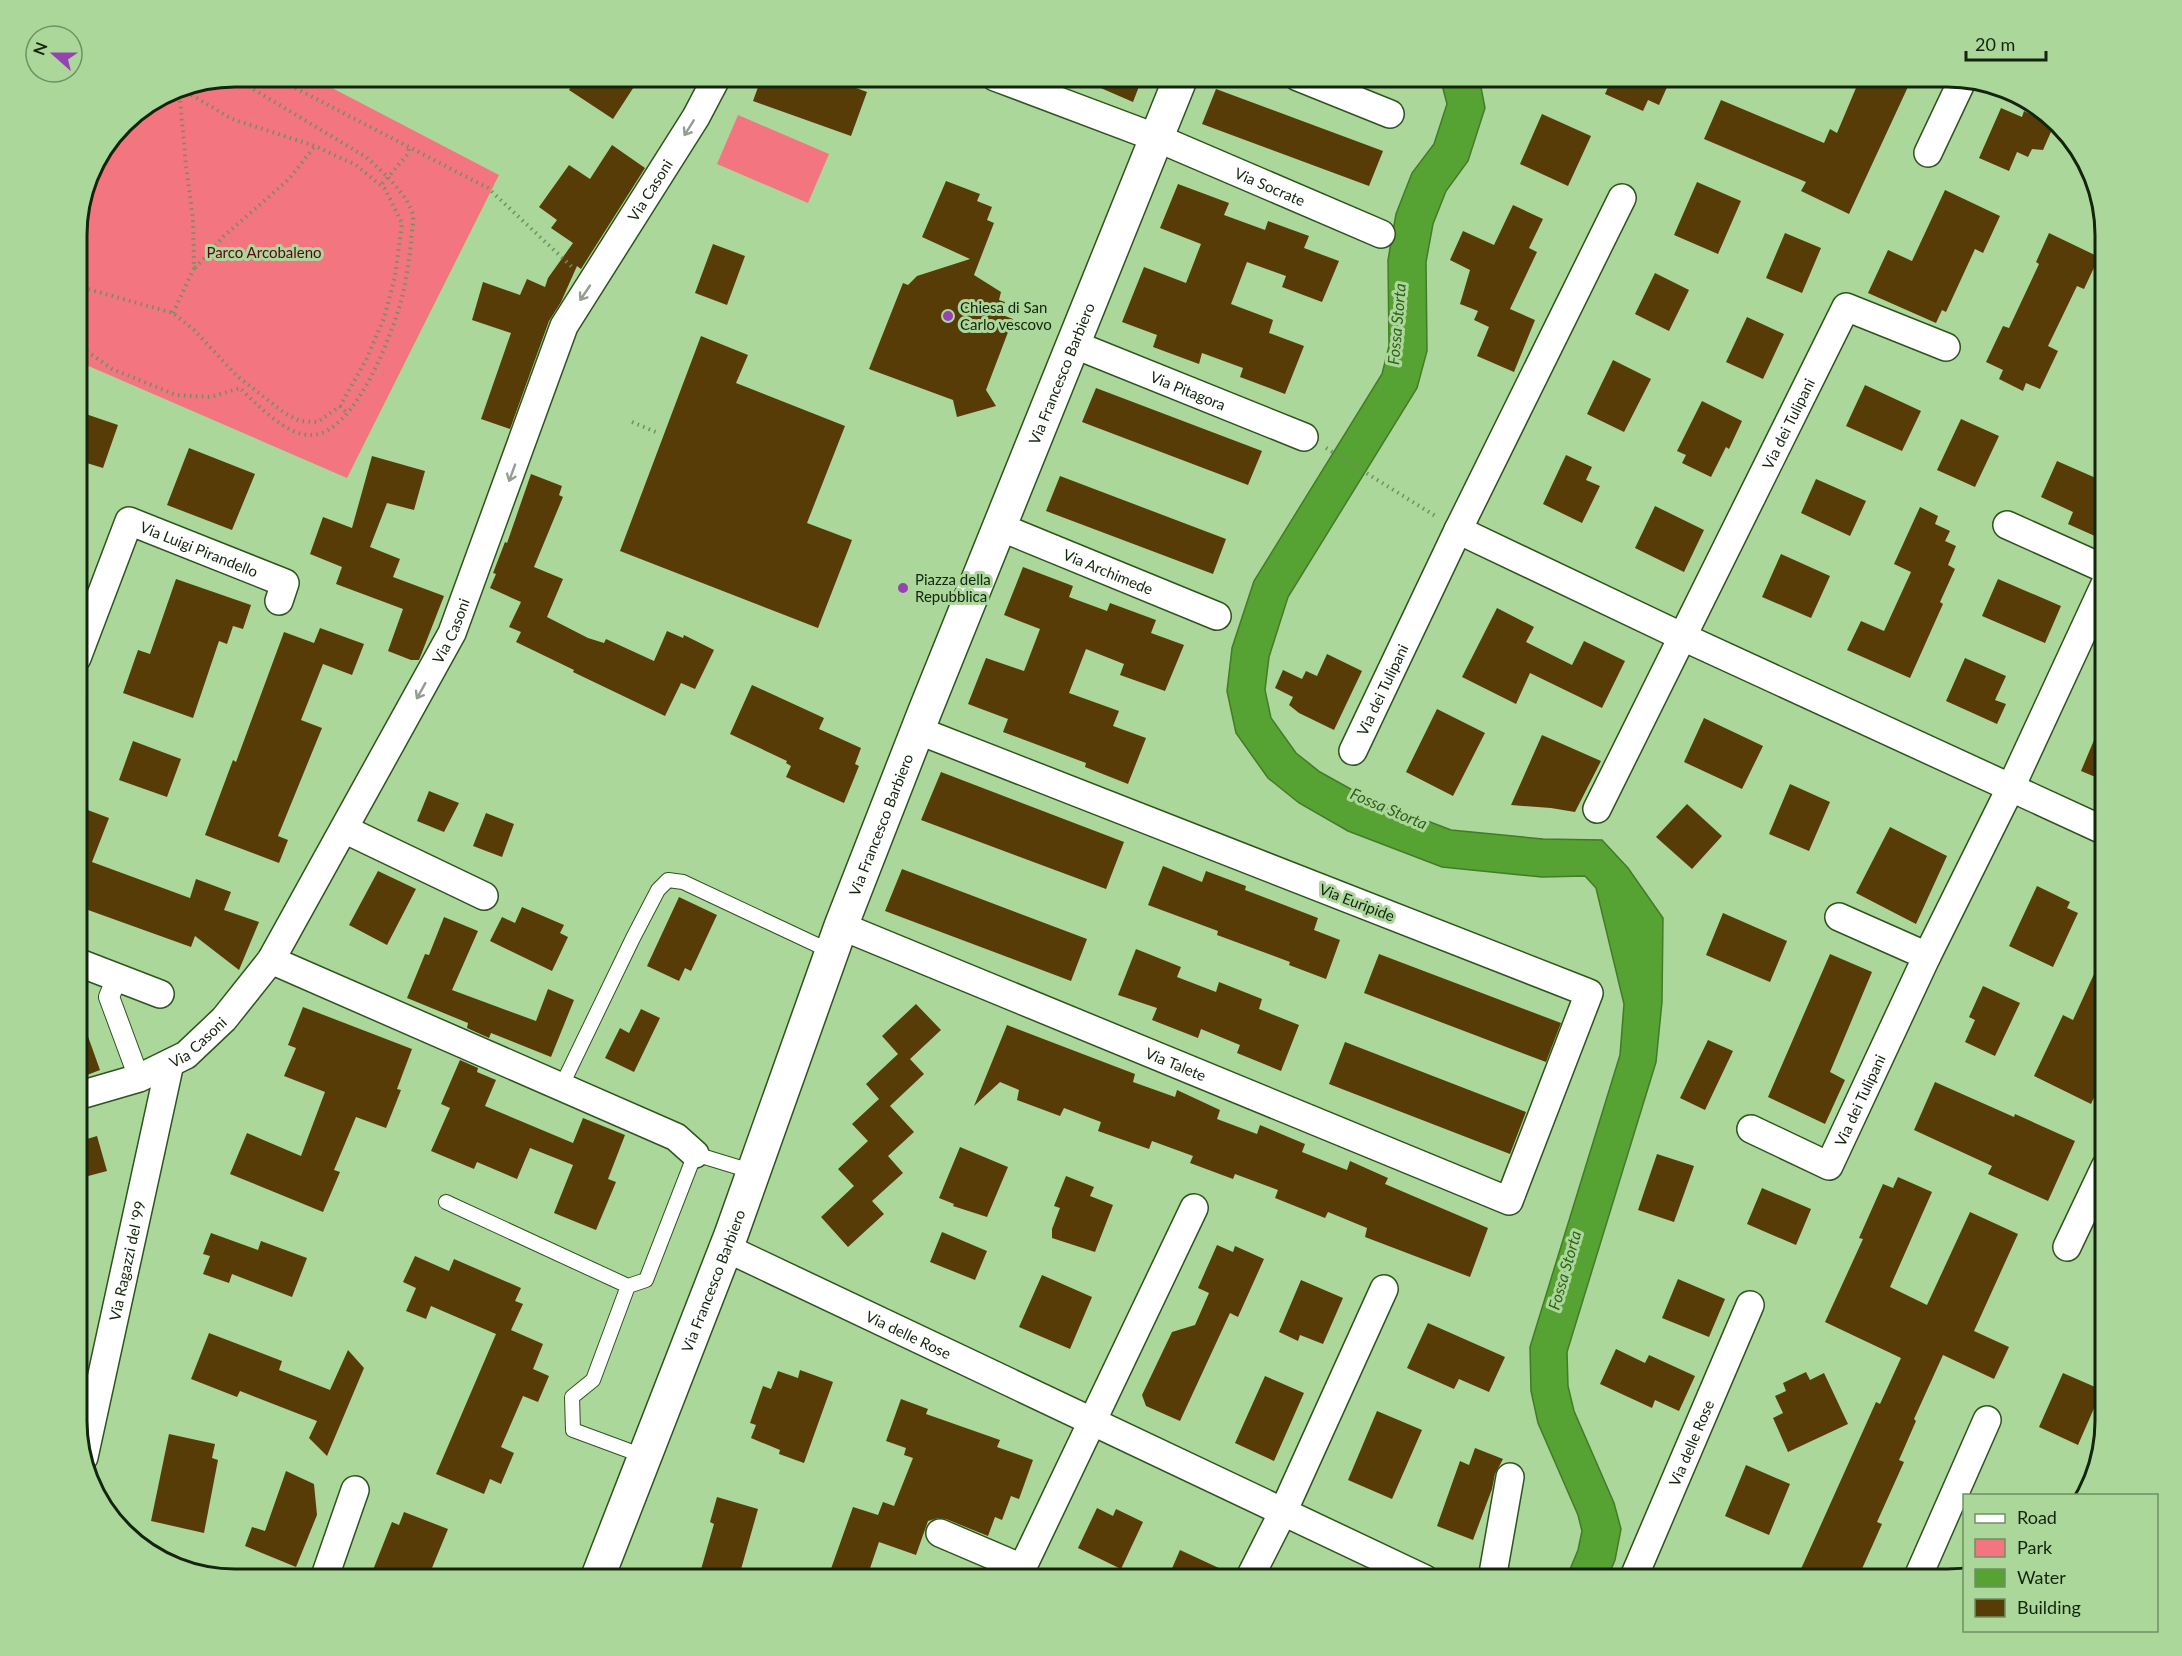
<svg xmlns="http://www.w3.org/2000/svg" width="2182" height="1656" font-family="Lato,sans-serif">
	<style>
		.green { fill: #f3757f }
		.water { fill: #56a232; stroke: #427c27; stroke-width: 1.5 }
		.building { fill: #583c07 }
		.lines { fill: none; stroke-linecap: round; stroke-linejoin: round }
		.service-casing { stroke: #2e541e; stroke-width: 16 }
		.pedestrian-casing { stroke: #2e541e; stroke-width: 22 }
		.minor-casing { stroke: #2e541e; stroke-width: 30 }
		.tertiary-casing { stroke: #2e541e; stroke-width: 36 }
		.path { stroke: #6f9063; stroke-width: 4; stroke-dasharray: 1.5 4.5; stroke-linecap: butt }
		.service { stroke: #fff; stroke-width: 14 }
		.pedestrian { stroke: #fff; stroke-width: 20 }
		.minor { stroke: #fff; stroke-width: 27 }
		.tertiary { stroke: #fff; stroke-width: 33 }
		.oneway { stroke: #959d93 }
		.poi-dot { fill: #9642b0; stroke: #acd79b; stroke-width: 2 }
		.labels { text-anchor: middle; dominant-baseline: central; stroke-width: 6; stroke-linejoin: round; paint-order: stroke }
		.street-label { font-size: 15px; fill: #14250e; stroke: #acd79b }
		.park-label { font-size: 15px; fill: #5c0418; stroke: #acd79b }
		.poi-label { font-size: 15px; fill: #14250e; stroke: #acd79b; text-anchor: start }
		.water-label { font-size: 16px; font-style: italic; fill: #306118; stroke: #acd79b }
		.rim { fill: none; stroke: #14250e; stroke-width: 3 }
	</style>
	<rect width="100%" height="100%" fill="#acd79b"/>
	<!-- green -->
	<path class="green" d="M235,77H311L499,175L347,478L77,361V224L93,165L130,116L175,88Z
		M738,115L829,154L808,203L717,164Z"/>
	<!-- water -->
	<path class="water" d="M1440,77H1479L1485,108L1468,161L1446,191L1433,224L1426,262L1427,351L1417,388L1288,597L1269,657L1265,690L1271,718L1296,753L1320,772L1365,797L1451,830L1543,839L1602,840L1628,868L1663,918L1662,1002L1656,1062L1567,1352L1568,1386L1574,1411L1614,1503L1621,1529L1615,1560L1607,1579H1566L1578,1550L1582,1531L1578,1515L1538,1423L1531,1391L1530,1347L1620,1055L1624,1004L1596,888L1585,876L1542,877L1442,867L1348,831L1299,803L1268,778L1236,733L1227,691L1232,648L1254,581L1382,374L1389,346L1388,260L1396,214L1412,173L1434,144L1447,104Z"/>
	<!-- building -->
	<path class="building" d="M578,76H641L613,119L569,90Z
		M762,76H824L867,92L851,136L753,101Z
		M1073,76H1143L1133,102Z
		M1613,76H1672L1659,105L1648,100L1643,111L1605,94Z
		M1861,76H1913L1849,214L1801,191L1806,182L1704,139L1721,100L1824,143L1830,129L1837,133Z
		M1216,89L1383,151L1369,186L1202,124Z
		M2001,108L2022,117L2024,111L2054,125L2043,150L2032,149L2028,157L2017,152L2009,171L1979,158Z
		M1542,114L1591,136L1568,186L1520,164Z
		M612,145L645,168L581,269L577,266L561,302L549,321L510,429L481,419L511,333L472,320L483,282L520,295L527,279L545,287L548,278L573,243L551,228L557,220L539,207L569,165L590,179Z
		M946,181L980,194L977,201L992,207L987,220L994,223L974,275L1001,292L999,300L1005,302L1000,314L1013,319L986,390L996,406L957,417L953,400L869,369L903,283L908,285L917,276L970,259L922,237Z
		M1697,182L1741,201L1718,254L1674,235Z
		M1178,184L1229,203L1224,215L1265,230L1268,221L1309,236L1304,248L1339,261L1322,302L1282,287L1286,276L1247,262L1231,304L1273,320L1269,333L1304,346L1285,394L1240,377L1243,368L1202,353L1199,364L1153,347L1157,335L1122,322L1144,267L1186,283L1201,244L1160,228Z
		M1945,190L2000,216L1983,253L1975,249L1946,312L1942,310L1936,323L1868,293L1888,250L1912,261Z
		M1513,205L1543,219L1529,248L1537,252L1510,309L1535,320L1514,372L1477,356L1489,327L1474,320L1478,311L1460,304L1470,270L1450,260L1463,231L1494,245Z
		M1785,233L1821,248L1802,293L1766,278Z
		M2049,233L2099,257L2084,289L2077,286L2048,346L2058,351L2040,389L2026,383L2023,391L1999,379L2003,370L1986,362L2003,326L2009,328L2039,264L2036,262Z
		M713,244L745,256L727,305L695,293Z
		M1655,273L1689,290L1669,331L1635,314Z
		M1747,317L1784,334L1763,379L1726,362Z
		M701,336L748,355L736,383L845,426L807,523L852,540L818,628L620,551Z
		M1613,360L1651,379L1624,432L1587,414Z
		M1865,385L1921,411L1902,451L1846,426Z
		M1096,388L1262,451L1248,485L1082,422Z
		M1702,401L1742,421L1729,449L1726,447L1711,477L1682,463L1686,455L1677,451Z
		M77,411L118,425L103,468L77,460Z
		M1961,419L1999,436L1975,487L1937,470Z
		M189,448L255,474L232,530L167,505Z
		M1566,455L1592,467L1586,480L1600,486L1582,523L1543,504Z
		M372,456L425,471L414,510L387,503L370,547L400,559L393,577L444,596L419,660H411L388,651L403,609L336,584L342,567L310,554L323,517L352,528Z
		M2057,461L2105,482V516L2097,537L2068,524L2073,512L2041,497Z
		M531,474L562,486L559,495L563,497L534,567L563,579L547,617L588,638L604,643L606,639L654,661L667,631L683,638L684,635L714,650L695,689L681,683L665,716L573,672L574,670L516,642L521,632L509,627L521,602L490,588L496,574L493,573L505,542L507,543Z
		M1060,476L1226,539L1213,574L1046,511Z
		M1816,479L1866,501L1850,536L1801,513Z
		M1655,506L1704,530L1684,572L1635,548Z
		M1920,507L1938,516L1935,524L1950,531L1945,541L1956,546L1948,565L1955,569L1940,602L1943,604L1910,678L1847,650L1861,621L1884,631L1911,572L1894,564Z
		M1781,554L1830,576L1811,618L1762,597Z
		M1023,567L1073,586L1069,597L1107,611L1110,603L1156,620L1151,633L1184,645L1165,691L1120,675L1124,664L1086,649L1069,693L1119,711L1113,726L1146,738L1128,784L1085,767L1086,763L1003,732L1008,719L968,704L986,658L1024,671L1040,629L1004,615Z
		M176,579L251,605L243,629L233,626L227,644L219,641L193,718L123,693L138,650L150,654Z
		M1998,579L2061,606L2045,643L1982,616Z
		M1497,608L1534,627L1526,642L1572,665L1584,641L1625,661L1602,708L1530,673L1516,704L1462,677Z
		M320,628L364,644L352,675L323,664L301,720L322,728L278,836L288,840L279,863L205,835L233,760L236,762L284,632L314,643Z
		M1327,654L1362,671L1334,730L1299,713L1289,705L1293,697L1275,688L1283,670L1302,679L1306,671L1317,676Z
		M1965,658L2006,676L1995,700L2006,704L1997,724L1946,701Z
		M752,685L824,718L819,729L861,748L855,764L859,766L844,803L786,777L791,766L786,763L787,761L730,734Z
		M1437,709L1485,733L1453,796L1406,772Z
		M2105,714V781L2081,771Z
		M1704,718L1763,746L1742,789L1684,762Z
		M1542,735L1601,761L1575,812L1551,808L1511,805Z
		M133,741L181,759L167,797L119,780Z
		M941,772L1124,842L1106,889L921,820Z
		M1790,784L1830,802L1809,851L1769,834Z
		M429,791L459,803L444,832L417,821Z
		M1687,804L1722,836L1692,869L1656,837Z
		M77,806L109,818L92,862L190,898L196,879L231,892L224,910L259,922L239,970L195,936L191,947L77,906Z
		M486,813L514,824L502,857L473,846Z
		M1890,827L1947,856L1916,924L1856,893Z
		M1163,866L1202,882L1206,871L1246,886L1245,890L1318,918L1314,930L1340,940L1326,979L1289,965L1290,962L1217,935L1218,931L1148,905Z
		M902,869L1087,939L1071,981L885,911Z
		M378,871L416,889L387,945L349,925Z
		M2037,886L2070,902L2067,908L2078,913L2053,967L2009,946Z
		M679,897L717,915L691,971L685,968L679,981L647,966Z
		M522,907L564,925L560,933L568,937L552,971L490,941L502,917L515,923Z
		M1723,913L1787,941L1770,982L1706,955Z
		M444,917L478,931L452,990L536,1021L548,989L574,1000L551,1057L491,1033L489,1038L467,1028L468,1023L407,998L425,954L429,955Z
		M1136,949L1181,967L1177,977L1216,992L1219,982L1262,999L1259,1009L1299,1025L1281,1071L1237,1053L1240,1045L1201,1029L1198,1038L1152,1020L1157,1008L1118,995Z
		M2105,950V1074L2091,1104L2034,1076L2063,1015L2073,1020Z
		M1379,954L1561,1023L1546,1062L1364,993Z
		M1830,954L1872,972L1830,1072L1845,1080L1825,1124L1768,1097Z
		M1983,986L2020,1003L1995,1056L1965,1042L1975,1020L1969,1017Z
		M916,1004L941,1030L910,1059L924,1074L890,1106L914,1132L888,1156L903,1173L872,1201L884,1214L848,1247L821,1217L854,1186L838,1169L868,1141L852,1124L879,1099L866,1084L898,1054L882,1036Z
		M303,1007L412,1049L397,1089L401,1090L386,1128L356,1117L334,1170L340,1172L323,1212L230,1174L247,1133L301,1156L325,1092L284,1076L296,1048L288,1045Z
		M641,1009L660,1018L634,1072L605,1058L620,1028L629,1033Z
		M80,1014L100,1070L77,1079V1015Z
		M1007,1025L1135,1074L1133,1082L1175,1097L1177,1090L1220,1110L1217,1119L1257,1134L1260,1125L1305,1144L1302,1152L1347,1170L1350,1161L1388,1178L1385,1184L1488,1228L1470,1277L1365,1237L1367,1228L1328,1212L1325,1218L1275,1198L1278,1190L1235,1174L1233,1179L1190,1163L1193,1156L1152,1141L1149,1149L1098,1131L1101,1122L1064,1108L1060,1116L1017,1100L1019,1090L1000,1082L974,1106Z
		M1708,1040L1733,1051L1705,1110L1680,1098Z
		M1345,1042L1526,1112L1510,1154L1329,1084Z
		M460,1060L478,1068L477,1072L496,1080L485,1106L573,1143L583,1118L625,1135L608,1179L616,1182L596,1230L554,1213L573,1165L530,1148L517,1179L477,1162L474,1169L431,1151L450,1108L441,1104Z
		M1935,1082L2014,1117L2015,1114L2075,1141L2048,1201L1988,1174L1992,1166L1914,1130Z
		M97,1136L107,1171L77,1179V1142Z
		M960,1147L1008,1167L987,1217L953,1206L954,1204L939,1198Z
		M1657,1154L1694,1166L1674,1222L1638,1210Z
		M1066,1176L1094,1187L1090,1196L1113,1205L1095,1252L1052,1238V1229L1060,1208L1054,1206Z
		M1898,1177L1932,1192L1890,1287L1927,1305L1970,1212L2018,1234L1974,1331L2009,1347L1994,1379L1943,1355L1914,1419L1916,1421L1899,1460L1904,1462L1877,1522L1882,1524L1857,1580H1823L1801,1569L1876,1402L1880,1404L1901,1358L1825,1322L1863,1239L1859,1238L1883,1184L1893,1188Z
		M1762,1188L1811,1209L1796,1245L1747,1224Z
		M942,1232L987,1251L975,1280L930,1262Z
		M211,1233L258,1250L261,1241L307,1258L292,1297L232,1274L229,1283L203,1274L210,1256L203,1254Z
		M1217,1245L1233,1252L1235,1246L1264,1259L1238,1317L1230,1313L1180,1421L1146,1406L1142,1395L1172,1332L1195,1325L1209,1293L1198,1288Z
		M415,1256L449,1271L454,1259L521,1288L515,1301L523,1304L511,1330L543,1344L533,1369L549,1376L538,1402L523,1396L501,1447L514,1453L501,1484L490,1479L484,1494L436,1474L496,1334L431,1306L426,1319L406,1311L416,1288L403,1282Z
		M1042,1275L1092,1297L1070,1349L1019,1327Z
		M1678,1279L1725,1299L1709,1337L1662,1318Z
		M1301,1280L1343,1298L1323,1344L1300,1335L1298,1341L1279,1332Z
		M1428,1323L1505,1357L1489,1392L1459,1379L1454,1389L1407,1368Z
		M209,1333L282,1361L279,1370L330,1390L348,1350L364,1368L327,1456L309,1438L317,1421L240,1391L237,1397L191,1379Z
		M1616,1349L1645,1363L1649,1355L1695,1376L1679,1411L1655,1400L1652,1408L1600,1384Z
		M800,1370L833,1382L804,1463L779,1454L780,1450L751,1438L756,1425L750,1423L763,1386L771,1389L778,1371L798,1378Z
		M1806,1372L1810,1380L1824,1373L1848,1424L1788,1452L1773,1418L1783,1413L1775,1396L1786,1391L1783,1383Z
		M2063,1373L2102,1390L2078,1445L2039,1427Z
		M1265,1376L1304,1393L1274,1461L1235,1443Z
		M901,1399L928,1409L926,1414L1000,1440L997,1447L1033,1460L1019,1499L1011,1496L1002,1520L995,1517L988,1536L946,1519L938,1518L928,1521L916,1555L879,1542L866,1580H827L853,1507L878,1515L883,1502L894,1506L913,1458L904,1455L906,1448L886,1441Z
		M1377,1411L1422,1430L1392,1499L1348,1480Z
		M169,1434L215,1444L212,1458L218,1460L204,1533L151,1521Z
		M1475,1448L1503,1459L1495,1474L1492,1489L1473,1540L1437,1526L1460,1461L1469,1465Z
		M1746,1465L1790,1484L1769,1535L1725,1516Z
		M286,1471L314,1484L317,1515L296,1567L245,1546L252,1527L265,1531Z
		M717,1497L758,1509L738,1580H698L714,1524L710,1522Z
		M1097,1508L1113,1516L1116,1509L1143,1522L1121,1569L1078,1548Z
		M404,1512L448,1529L427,1580H369L392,1522L399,1525Z
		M1180,1550L1234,1575L1233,1580H1167Z"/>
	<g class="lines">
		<!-- service casing -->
		<g class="service-casing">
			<path id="service" d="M561,1087L633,938L658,890L668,880L683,882L832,952
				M446,1202L628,1286L593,1380L572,1397L573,1430L646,1457
				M628,1286L646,1280L695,1154L754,1172"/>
		</g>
		<!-- pedestrian casing -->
		<g class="pedestrian-casing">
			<path id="pedestrian" d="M117,977L109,997L139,1078"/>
		</g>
		<!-- minor casing -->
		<g class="minor-casing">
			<g id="minor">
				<path id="s1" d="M995,77L1157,138L1381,234"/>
				<path d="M1298,77L1390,114"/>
				<path d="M1928,153L1963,79"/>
				<path id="s2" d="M1073,344L1304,437"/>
				<path d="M2007,525L2105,569"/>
				<path id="s3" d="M1000,527L1217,616"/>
				<path d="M1458,530L1683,637L2105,831"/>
				<path id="s4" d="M77,658L129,521L285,583L279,601"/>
				<path id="s5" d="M1353,751L1458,530L1622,198"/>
				<path id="s6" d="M1597,809L1846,307L1946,347"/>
				<path d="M344,829L484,896"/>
				<path d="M1839,917L1927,956"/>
				<path id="s7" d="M841,926L1509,1201L1589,993L917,730"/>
				<path d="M271,960L676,1137L695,1154"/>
				<path d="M77,962L160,994"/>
				<path id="s8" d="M77,1096L139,1078L186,1055L224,1019L271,960L452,633L564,326L696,117L717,77"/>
				<path id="s9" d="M1751,1129L1829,1166L1927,956L2011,787L2105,584"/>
				<path d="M2067,1247L2105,1167"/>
				<path id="s10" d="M726,1248L1425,1579"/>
				<path id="s11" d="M84,1457L170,1063"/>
				<path d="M940,1533L1022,1568"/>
				<path d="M324,1579L355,1490"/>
				<path d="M1017,1579L1194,1208"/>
				<path d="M1249,1579L1283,1512L1384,1289"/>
				<path d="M1492,1579L1510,1477"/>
				<path id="s12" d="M1633,1579L1750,1305"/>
				<path d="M1917,1579L1987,1420"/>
			</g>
		</g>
		<!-- tertiary casing -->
		<g class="tertiary-casing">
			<g id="tertiary">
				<path id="s13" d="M597,1579L731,1235L841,926L925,711L1181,77"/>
			</g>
		</g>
		<!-- path -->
		<path class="path" d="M233,77L366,157L388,177L381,185
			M274,77L488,188L572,267
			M195,268L224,236L288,180L315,146
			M77,286L173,313L194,330L237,376L286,414L300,421L318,422L340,406L366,360L384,318L395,277L402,223L385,189L356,165L315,146L232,119L180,88
			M173,313L194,268L193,219L186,166L179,88
			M77,344L112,369L176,395L211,397L240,388C256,404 287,436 311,435C354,435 391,337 401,301C406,282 409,262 411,242C411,234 414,223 413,215C409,200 398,189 388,177L408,154L409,148
			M340,406L348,414
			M632,422L658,433
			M1326,448L1437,517"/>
		<!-- service -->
		<use href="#service" class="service"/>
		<!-- pedestrian -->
		<use href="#pedestrian" class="pedestrian"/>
		<!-- minor -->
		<use href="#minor" class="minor"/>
		<!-- tertiary -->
		<use href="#tertiary" class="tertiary"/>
	</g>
	<!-- one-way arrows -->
	<defs><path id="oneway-shaft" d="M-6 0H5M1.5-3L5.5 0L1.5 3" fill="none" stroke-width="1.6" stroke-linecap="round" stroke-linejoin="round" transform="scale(1.5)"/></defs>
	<g class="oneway">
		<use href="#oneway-shaft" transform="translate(689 128) rotate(122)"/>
		<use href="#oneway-shaft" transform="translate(585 293) rotate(124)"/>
		<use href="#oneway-shaft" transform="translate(512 473) rotate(110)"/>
		<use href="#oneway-shaft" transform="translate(421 691) rotate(119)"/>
	</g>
	<!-- markers -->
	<g class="poi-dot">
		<circle cx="948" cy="316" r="6"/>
		<circle cx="903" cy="588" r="6"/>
	</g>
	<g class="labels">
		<!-- street labels -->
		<g class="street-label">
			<text stroke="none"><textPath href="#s1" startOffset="296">Via Socrate</textPath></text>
			<text stroke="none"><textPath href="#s8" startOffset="1106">Via Casoni</textPath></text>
			<text stroke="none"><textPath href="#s13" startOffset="1292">Via Francesco Barbiero</textPath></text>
			<text stroke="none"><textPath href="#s2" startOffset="124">Via Pitagora</textPath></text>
			<text stroke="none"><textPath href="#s6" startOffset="430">Via dei Tulipani</textPath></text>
			<text stroke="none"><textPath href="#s4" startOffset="222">Via Luigi Pirandello</textPath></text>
			<text stroke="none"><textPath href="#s3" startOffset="117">Via Archimede</textPath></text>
			<text stroke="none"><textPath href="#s8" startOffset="620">Via Casoni</textPath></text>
			<text stroke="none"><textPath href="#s5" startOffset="68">Via dei Tulipani</textPath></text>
			<text stroke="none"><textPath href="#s13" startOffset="806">Via Francesco Barbiero</textPath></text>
			<text transform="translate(1357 902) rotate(21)">Via Euripide</text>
			<text stroke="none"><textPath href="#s8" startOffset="134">Via Casoni</textPath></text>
			<text stroke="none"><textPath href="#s7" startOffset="362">Via Talete</textPath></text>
			<text stroke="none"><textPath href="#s9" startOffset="159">Via dei Tulipani</textPath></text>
			<text stroke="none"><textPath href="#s11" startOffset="201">Via Ragazzi del '99</textPath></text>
			<text stroke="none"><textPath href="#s13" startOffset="320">Via Francesco Barbiero</textPath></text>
			<text stroke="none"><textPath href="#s10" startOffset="202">Via delle Rose</textPath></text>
			<text stroke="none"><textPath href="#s12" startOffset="148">Via delle Rose</textPath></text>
		</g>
		<!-- park labels -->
		<g class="park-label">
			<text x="264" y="252">Parco Arcobaleno</text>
		</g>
		<!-- poi labels -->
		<g class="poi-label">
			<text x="960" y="307">Chiesa di San<tspan x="960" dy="17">Carlo vescovo</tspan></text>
			<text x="915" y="579">Piazza della<tspan x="915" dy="17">Repubblica</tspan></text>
		</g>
		<!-- water labels -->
		<g class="water-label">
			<text transform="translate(1396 324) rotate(-85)">Fossa Storta</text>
			<text transform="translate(1389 808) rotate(23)">Fossa Storta</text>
			<text transform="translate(1564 1270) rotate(-74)">Fossa Storta</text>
		</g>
	</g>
	<!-- crop -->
	<path d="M0 0H2182V1656H0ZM235 87H1947A148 148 0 0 1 2095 235V1421A148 148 0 0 1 1947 1569H235A148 148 0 0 1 87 1421V235A148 148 0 0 1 235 87Z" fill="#acd79b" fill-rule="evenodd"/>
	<path class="rim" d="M235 87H1947A148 148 0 0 1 2095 235V1421A148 148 0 0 1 1947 1569H235A148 148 0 0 1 87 1421V235A148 148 0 0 1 235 87Z"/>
	<!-- legend -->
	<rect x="1963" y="1494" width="195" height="138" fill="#acd79b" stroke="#6f9063" stroke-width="1.5"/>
	<rect x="1975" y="1514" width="30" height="9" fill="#ffffff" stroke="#6f9063" stroke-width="1.5"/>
	<text x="2017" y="1524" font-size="18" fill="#14250e">Road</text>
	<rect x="1975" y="1539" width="30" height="18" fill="#f3757f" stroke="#6f9063" stroke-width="1.5"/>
	<text x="2017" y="1554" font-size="18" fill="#14250e">Park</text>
	<rect x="1975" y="1569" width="30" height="18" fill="#56a232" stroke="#6f9063" stroke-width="1.5"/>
	<text x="2017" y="1584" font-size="18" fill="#14250e">Water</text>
	<rect x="1975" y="1599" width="30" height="18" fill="#583c07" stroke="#6f9063" stroke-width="1.5"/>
	<text x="2017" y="1614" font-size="18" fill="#14250e">Building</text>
	<!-- north arrow -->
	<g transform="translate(54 54) rotate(291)"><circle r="28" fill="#acd79b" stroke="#6f9063" stroke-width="1.5"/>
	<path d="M0-4.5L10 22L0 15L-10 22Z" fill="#9642b0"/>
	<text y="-9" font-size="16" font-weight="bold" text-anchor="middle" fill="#14250e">N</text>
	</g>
	<!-- scale -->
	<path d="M1966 51v9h80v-9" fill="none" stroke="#14250e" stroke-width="3"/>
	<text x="1975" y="51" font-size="18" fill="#14250e" stroke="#acd79b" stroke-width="4.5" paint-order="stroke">20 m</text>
</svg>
